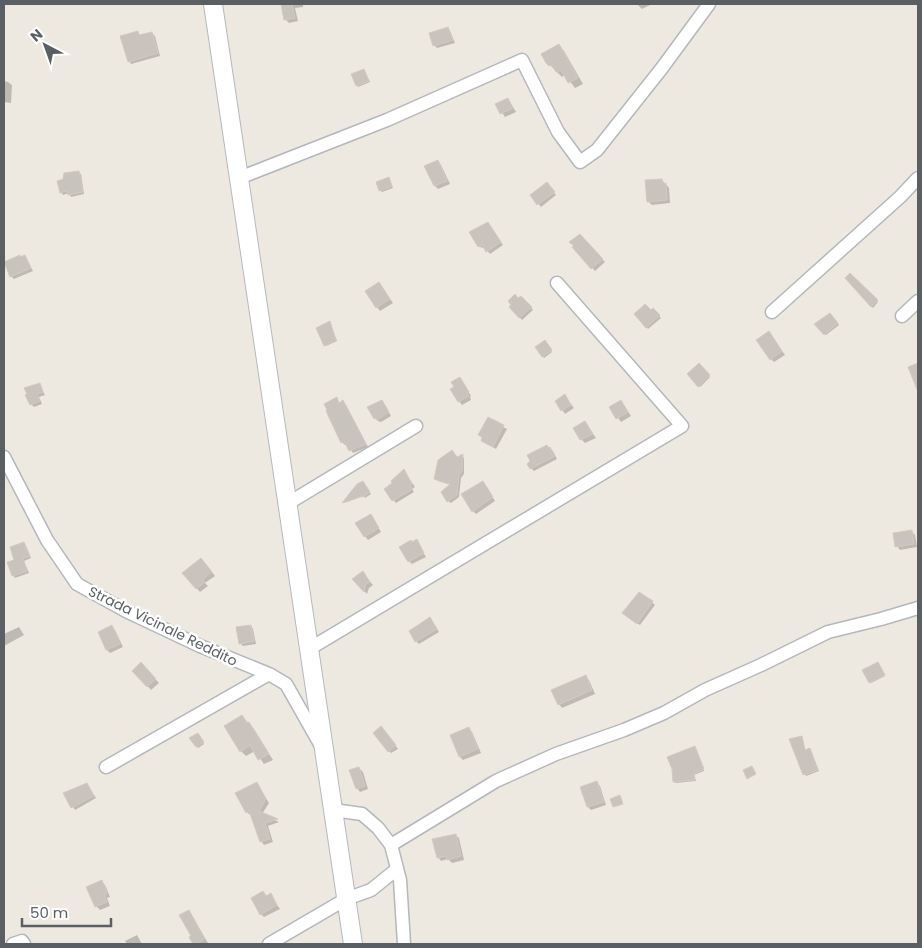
<svg xmlns="http://www.w3.org/2000/svg" width="922" height="948" font-family="Poppins,sans-serif">
	<style>
		.shadow { fill: #0003 }
		.building { fill: #c8c4bd; stroke: #d3cabe }
		.lines { fill: none; stroke-linecap: round; stroke-linejoin: round }
		.street-casing { stroke: #b3b8bd; stroke-width: 15 }
		.secondary-casing { stroke: #b4b9bf; stroke-width: 20 }
		.street { stroke: #fff; stroke-width: 12 }
		.secondary { stroke: #fff; stroke-width: 18 }
		.labels { text-anchor: middle; dominant-baseline: central; stroke-width: 5; stroke-linejoin: round; paint-order: stroke }
		.street-label { font-size: 14px; fill: #595f63; stroke: #fff }
	</style>
	<rect width="100%" height="100%" fill="#eee9e0"/>
	<!-- shadow -->
	<path class="shadow" d="M282,4H303V7L295,8L298,21L289,23L285,19Z
		M637,4H652L642,9Z
		M448,28L450,31L455,43L437,48L434,45Z
		M137,33L141,36L152,33L155,36L160,56L131,64L129,61Z
		M559,45L564,51L583,84L575,88L565,75L562,77L550,65Z
		M364,70L370,82L358,87L357,85Z
		M4,81L8,82L12,85L11,103L4,102Z
		M508,99L516,112L505,117L497,105Z
		M438,161L441,165L450,184L438,189L435,186Z
		M78,172L81,174L84,194L71,197L69,193L63,195L61,192Z
		M390,180L393,188L382,192L380,190Z
		M662,180L669,188L670,203L652,205L648,201Z
		M549,187L556,195L541,207L532,195Z
		M490,226L503,245L490,254L484,247L482,248L479,246Z
		M580,235L605,262L595,271L574,247Z
		M25,256L33,271L14,279L11,276L21,258Z
		M850,275L878,302L873,308L847,278Z
		M379,283L393,303L380,311L377,307Z
		M521,297L533,310L522,320L511,307Z
		M653,309L661,318L648,329L636,314Z
		M830,315L839,325L826,335L816,324Z
		M330,323L337,341L326,346L325,345Z
		M772,337L785,355L774,362L771,359Z
		M546,343L552,352L544,358L543,357Z
		M699,365L710,377L700,387L688,374Z
		M460,378L471,396L470,397L471,400L462,405L459,401L456,387Z
		M39,384L45,395L39,397L42,404L34,407L31,404Z
		M565,396L574,408L565,414L557,401Z
		M336,399L340,403L343,402L346,405L368,447L353,453L347,444L345,445L342,442Z
		M385,405L391,416L381,422L378,421L374,418Z
		M624,405L631,416L621,422L611,408Z
		M488,419L507,429L496,449L482,441Z
		M585,423L596,438L585,443L581,439Z
		M549,449L553,451L557,459L534,471L531,468Z
		M462,456L464,458V474L461,478L459,497L451,503L448,501L451,485L438,481L435,479Z
		M404,471L415,487L412,489L414,492L396,503L385,489L394,483Z
		M364,484L371,494L365,498L364,496L344,503L358,485Z
		M486,486L495,501L476,514L473,511Z
		M371,515L381,532L368,540L365,536Z
		M911,531L915,535L917,547L900,550L897,546Z
		M416,541L426,557L412,564L409,561Z
		M24,543L31,558L24,561L29,573L15,578L13,575L16,561Z
		M205,563L215,576L205,583L208,586L200,592L184,573Z
		M366,577L373,585L369,588L367,594L354,579Z
		M652,602L655,605L640,625L626,616Z
		M430,618L439,632L419,644L416,641Z
		M251,626L253,629L256,644L243,646L240,643Z
		M19,627L24,635L4,646V634Z
		M112,627L115,630L123,647L110,653L107,650L100,633Z
		M141,664L159,683L151,690L134,671Z
		M879,665L885,676L871,683L870,682Z
		M585,677L589,680L595,694L562,708L559,704Z
		M242,716L254,729L273,760L264,764L255,751L246,756L241,751Z
		M469,729L472,732L481,753L463,760L460,757Z
		M384,730L398,749L391,753L389,751Z
		M199,736L204,744L198,748L197,747Z
		M801,737L806,751H811L819,771L806,776L791,740Z
		M696,749L704,771L694,775L696,781L676,783L674,782Z
		M359,768L363,772L368,789L360,792L357,788Z
		M597,783L600,786L606,805L591,810L588,807Z
		M87,784L96,798L75,810L65,793Z
		M257,784L269,803L262,814L279,822L268,826L273,842L264,845L261,841L252,814L250,815L247,812Z
		M455,835L459,838L464,860L452,863L448,859L441,861L438,857Z
		M102,882L105,885L110,897L107,898L110,906L100,910L96,906Z
		M263,893L267,897L270,895L280,909L264,917L261,914Z
		M189,911L208,943L205,944H194L191,938L193,937Z
		M137,935L142,944H127L125,941Z"/>
	<!-- building -->
	<path class="building" d="M281,4H292L295,18L284,20Z
		M448,27L453,40L433,46L429,33Z
		M138,31L139,35L152,32L158,53L128,62L120,36Z
		M559,44L578,78L568,83L561,70L556,72L552,65L549,66L546,63L541,54Z
		M364,69L369,81L356,86L351,74Z
		M508,98L513,108L500,114L495,104Z
		M438,160L447,181L434,186L424,166Z
		M79,171L83,192L68,195L67,191L60,193L57,181L63,179L64,173Z
		M389,177L392,186L379,191L376,182Z
		M662,179L663,184L666,183L667,200L647,202L645,180Z
		M547,182L555,192L537,205L530,195Z
		M488,222L501,242L486,252L482,245L478,247L469,232Z
		M580,234L603,259L591,269L572,247L574,246L569,242Z
		M20,255V257L25,255L31,268L10,277L4,262Z
		M850,273L878,300L871,307L845,278Z
		M379,282L390,299L376,308L365,291Z
		M515,294L518,298L521,296L532,307L519,318L509,307L511,305L508,301Z
		M645,304L651,310L653,308L660,315L646,328L634,314Z
		M830,313L838,323L824,335L814,324Z
		M330,321L336,340L324,346L316,328Z
		M769,331L782,351L770,360L756,340Z
		M545,340L552,350L542,357L535,347Z
		M699,363L710,375L698,387L687,374Z
		M918,363V392L908,367Z
		M460,377L469,392L467,393L469,396L458,402L450,389L454,387L451,382Z
		M40,383L43,392L37,394L40,401L30,405L25,395L27,394L24,388Z
		M565,394L571,405L561,411L555,401Z
		M337,397L339,403L343,400L366,444L349,451L344,441L341,443L326,411L327,410L324,404Z
		M382,400L389,412L377,420L375,418L374,419L367,407Z
		M621,400L628,412L616,419L609,407Z
		M488,417L504,425L493,447L481,441L482,437L478,435Z
		M585,421L593,434L580,440L573,428Z
		M547,445L549,448L550,447L555,456L530,469L527,464L530,461L527,455Z
		M452,450L457,457L463,454L462,471L459,475L457,495L447,502L441,492L450,484L434,479L438,460Z
		M404,469L412,484L410,485L413,489L392,501L384,489L392,483L391,481Z
		M363,481L370,492L363,497L361,496L342,503L357,484Z
		M483,481L493,497L472,512L461,494Z
		M371,514L379,528L364,537L355,523Z
		M912,530L914,544L895,547L893,533Z
		M417,539L424,553L408,562L399,547L411,540L412,542Z
		M24,542L30,556L23,558L27,571L12,576L7,562L14,560L10,547Z
		M201,558L212,572L203,579L205,582L196,589L182,573Z
		M363,571L370,582L366,584L364,592L352,579Z
		M639,592L653,601L637,624L622,613Z
		M430,617L437,629L415,642L409,631Z
		M112,625L120,644L106,650L98,632Z
		M251,625L254,641L239,644L236,627Z
		M141,662L156,679L147,687L132,671Z
		M878,662L885,675L869,683L862,670Z
		M586,675L592,690L558,705L551,690Z
		M242,715L247,723L249,722L269,754L258,760L250,745L240,752L224,726Z
		M381,726L396,745L388,752L373,733Z
		M469,727L478,749L459,757L450,735Z
		M198,733L204,742L196,747L189,738Z
		M802,736L805,750L810,748L818,770L803,775L789,739Z
		M695,746L704,769L694,774L695,780L673,782L672,769L667,757Z
		M752,766L756,774L747,779L743,770Z
		M359,767L365,786L356,789L349,770Z
		M597,781L604,802L587,807L580,787Z
		M257,782L266,799L259,811L278,819L265,823L270,839L260,842L249,811L246,813L235,793Z
		M87,783L94,796L71,808L63,793Z
		M620,795L623,804L613,807L610,799Z
		M456,834L461,856L447,860L446,856L437,858L432,839Z
		M102,880L107,894L104,895L107,902L95,907L86,887Z
		M263,891L266,896L271,893L277,905L260,915L251,898Z
		M189,910L205,939L196,944H193L189,937L191,936L179,915Z"/>
	<g class="lines">
		<!-- street casing -->
		<g class="street-casing">
			<path id="street" d="M239,178L387,120L522,60L558,132L580,162L597,150L662,68L709,4
				M772,312L900,197L918,178
				M902,316L918,301
				M4,457L47,540L77,584L126,611L200,646L269,674L286,684L320,744
				M287,504L416,426
				M309,649L682,426L557,283
				M106,767L269,674
				M333,810L362,814L378,828L391,845L400,880L404,944
				M391,845L496,781L556,754L624,730L664,713L705,690L761,665L828,632L881,619L918,608
				M13,944L22,941L24,944
				M269,944L346,899L371,890L397,869"/>
		</g>
		<!-- secondary casing -->
		<g class="secondary-casing">
			<path id="secondary" d="M213,4L353,944"/>
		</g>
		<!-- street -->
		<use href="#street" class="street"/>
		<!-- secondary -->
		<use href="#secondary" class="secondary"/>
	</g>
	<g class="labels">
		<!-- street labels -->
		<g class="street-label">
			<text transform="translate(163 626) rotate(26)">Strada Vicinale Reddito</text>
		</g>
	</g>
	<!-- border -->
	<rect width="922" height="948" fill="none" stroke="#595f63" stroke-width="10"/>
	<!-- north arrow -->
	<g transform="translate(45 45) rotate(319)" stroke="#ffffff" stroke-width="4" paint-order="stroke">
	<path d="M0-4L9 19L0 12L-9 19Z" fill="#595f63"/>
	<text y="-8" font-size="14" font-weight="bold" text-anchor="middle" fill="#595f63">N</text>
	</g>
	<!-- scale -->
	<path d="M22 918v8h89v-8" fill="none" stroke="#595f63" stroke-width="2.5"/>
	<text x="30" y="918" font-size="15" fill="#595f63" stroke="#ffffff" stroke-width="4" paint-order="stroke">50 m</text>
</svg>
